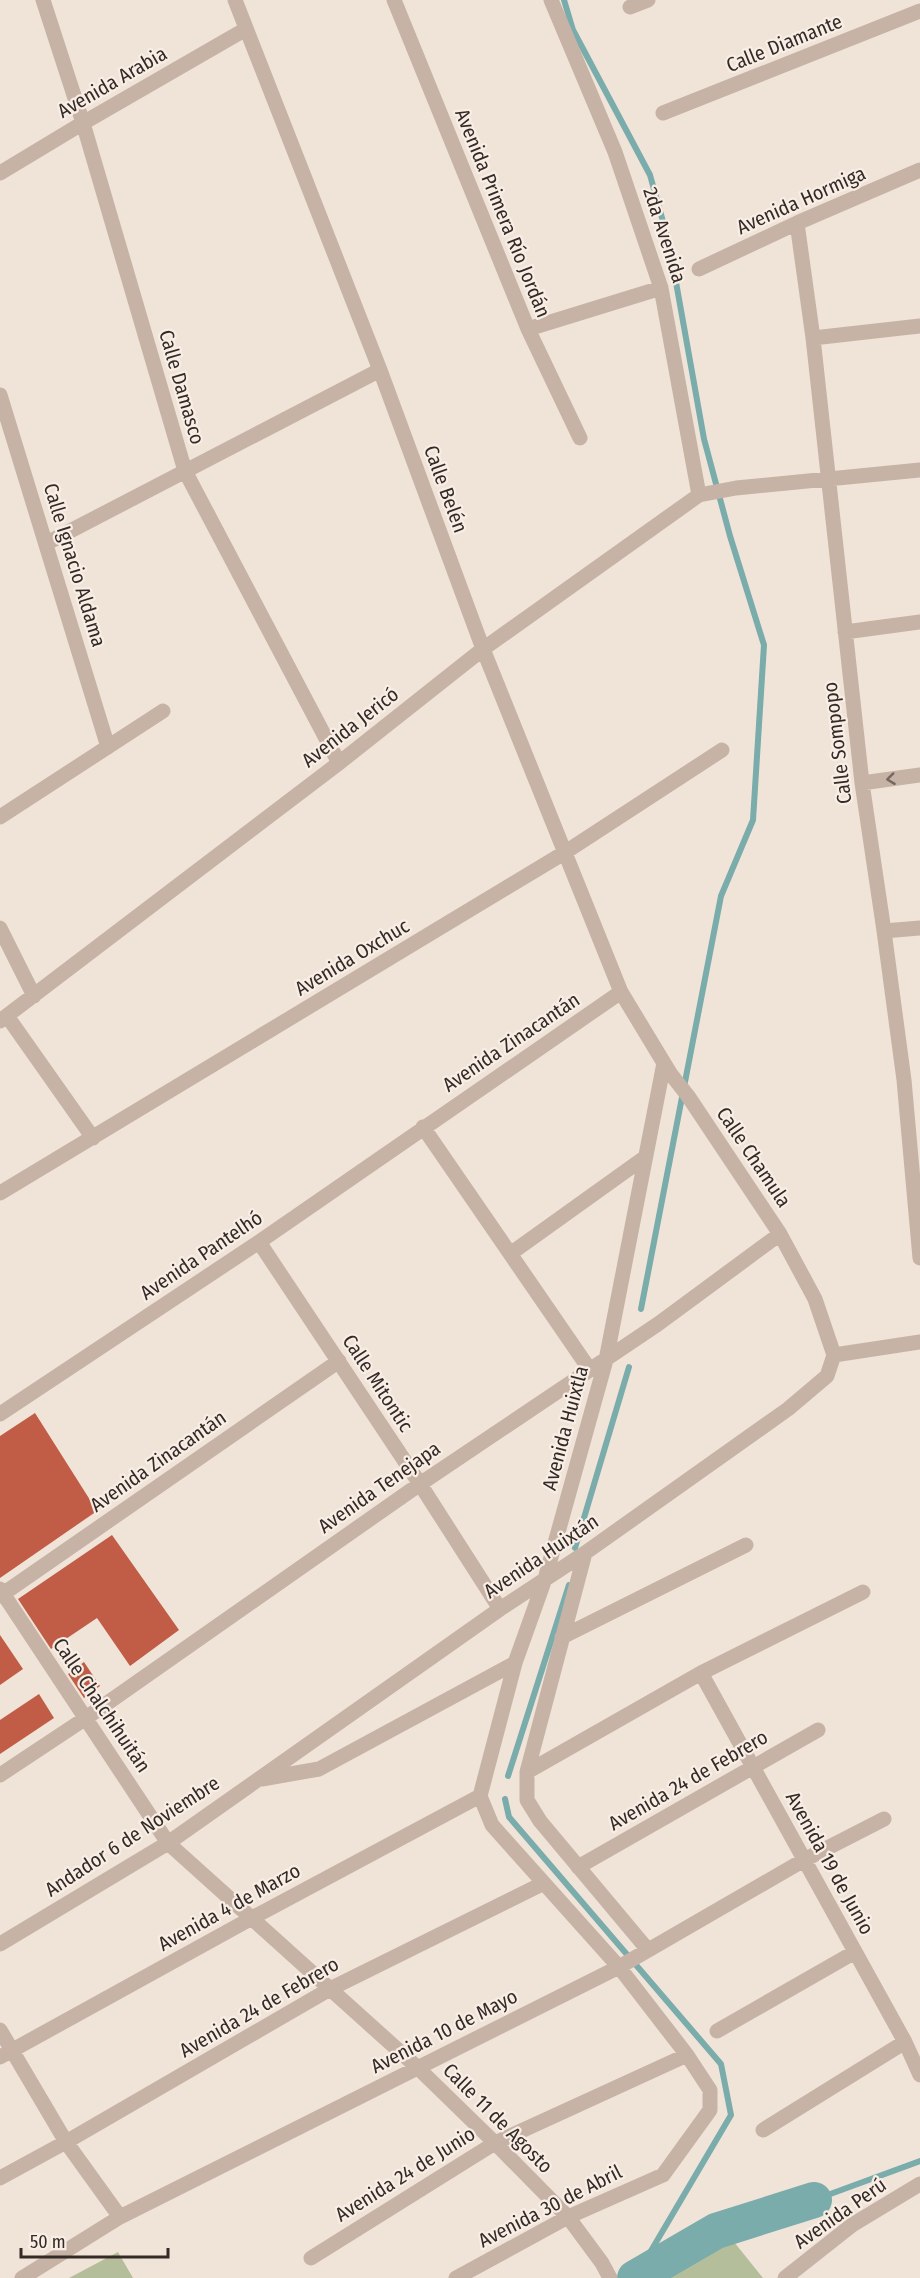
<svg xmlns="http://www.w3.org/2000/svg" width="920" height="2278" font-family="'Fira Sans Condensed',sans-serif">
	<style>
		.green { fill: #b4be9a }
		.lines { fill: none; stroke-linecap: round; stroke-linejoin: round }
		.stream { stroke: #79acaa; stroke-width: 6 }
		.river { stroke: #79acaa; stroke-width: 36 }
		.building { fill: #c15c46 }
		.minor { stroke: #c7b3a6; stroke-width: 15 }
		.oneway { stroke: #766860 }
		.labels { text-anchor: middle; dominant-baseline: central; stroke-width: 4.5; stroke-linejoin: round; paint-order: stroke }
		.street-label { font-size: 20px; fill: #342a26; stroke: #f8eee5 }
	</style>
	<rect width="100%" height="100%" fill="#f0e4d9"/>
	<!-- green -->
	<path class="green" d="M726,2232L763,2278H666Z
		M118,2252L133,2278H69Z"/>
	<g class="lines">
		<!-- stream -->
		<path class="stream" d="M564,0L573,30L650,175L669,243L704,439L730,536L764,645L753,820L721,896L641,1309
			M575,1548L629,1367
			M508,1776L569,1585
			M505,1799L509,1817L721,2064L731,2115L635,2278
			M814,2200L920,2161"/>
		<!-- river -->
		<path class="river" d="M635,2278L716,2231L814,2200"/>
	</g>
	<!-- building -->
	<path class="building" d="M35,1413L97,1511L0,1578V1436Z
		M112,1535L179,1630L130,1666L97,1618L51,1649L18,1599Z
		M0,1635L23,1669L0,1685Z
		M84,1662L100,1686L84,1698L68,1674Z
		M39,1694L54,1718L0,1754V1720Z"/>
	<g class="lines">
		<!-- minor -->
		<path class="minor" d="M43,0L83,123L185,471L339,763
			M235,0L380,370L483,649L621,992L670,1073L688,1096L780,1234L815,1299L834,1355
			M394,0L528,329L580,438
			M551,0L615,152L661,288L699,495
			M630,7L648,0
			M663,113L920,11
			M0,173L83,123L246,29
			M797,223L813,338L862,783L884,931L904,1080L920,1258
			M699,269L797,223L920,170
			M528,329L661,288
			M813,338L920,326
			M0,395L108,747
			M47,543L380,370
			M845,632L920,622
			M862,783L920,775
			M0,817L163,711
			M0,928L34,996
			M884,931L920,928
			M7,1016L93,1138
			M0,1021L339,763L483,649L699,495L736,488L920,470
			M423,1127L590,1370
			M0,1193L564,853L722,750
			M259,1242L420,1484L500,1609
			M510,1254L644,1158
			M834,1355L920,1342
			M0,1414L259,1242L621,992
			M585,1553L527,1772V1800L540,1821L648,1950
			M0,1589L168,1843L418,2068L495,2143L568,2217L602,2263L610,2278
			M0,1596L339,1361
			M562,1637L746,1545
			M701,1673L905,2042L920,2075
			M527,1772L701,1673L863,1592
			M0,1775L86,1718L420,1484L658,1324L780,1234
			M262,1779L319,1769L515,1663
			M480,1796L515,1663L545,1579L606,1360L664,1063
			M578,1867L818,1730
			M0,1944L168,1843L500,1609L585,1553L788,1409L827,1376L834,1355
			M0,2030L66,2142L120,2217
			M717,2031L855,1952
			M0,2057L252,1918L480,1796
			M763,2130L905,2042
			M0,2178L66,2142L330,1989L544,1883
			M311,2258L495,2143L687,2055
			M22,2278L120,2217L619,1967L804,1860L884,1819
			M456,2278L568,2217L663,2175L710,2110V2090L687,2055L619,1967L492,1825L480,1796
			M785,2278L852,2225L920,2184"/>
	</g>
	<!-- one-way arrows -->
	<defs><path id="oneway-chevron" d="M-2-3.5L2.5 0L-2 3.5" fill="none" stroke-width="1.6" stroke-linecap="round" stroke-linejoin="round" transform="scale(1.5)"/></defs>
	<use class="oneway" href="#oneway-chevron" transform="translate(891 779) rotate(173)"/>
	<g class="labels">
		<!-- street labels -->
		<g class="street-label">
			<text transform="translate(784 43) rotate(-22)">Calle Diamante</text>
			<text transform="translate(112 82) rotate(-30)">Avenida Arabia</text>
			<text transform="translate(801 200) rotate(-24)">Avenida Hormiga</text>
			<text transform="translate(503 213) rotate(68)">Avenida Primera Río Jordán</text>
			<text transform="translate(665 235) rotate(72)">2da Avenida</text>
			<text transform="translate(182 387) rotate(74)">Calle Damasco</text>
			<text transform="translate(446 489) rotate(70)">Calle Belén</text>
			<text transform="translate(75 565) rotate(73)">Calle Ignacio Aldama</text>
			<text transform="translate(350 727) rotate(-38)">Avenida Jericó</text>
			<text transform="translate(837 743) rotate(-97)">Calle Sompopo</text>
			<text transform="translate(352 957) rotate(-31)">Avenida Oxchuc</text>
			<text transform="translate(511 1042) rotate(-34)">Avenida Zinacantán</text>
			<text transform="translate(754 1157) rotate(56)">Calle Chamula</text>
			<text transform="translate(201 1255) rotate(-34)">Avenida Pantelhó</text>
			<text transform="translate(378 1383) rotate(57)">Calle Mitontic</text>
			<text transform="translate(565 1428) rotate(-75)">Avenida Huixtla</text>
			<text transform="translate(158 1461) rotate(-35)">Avenida Zinacantán</text>
			<text transform="translate(379 1487) rotate(-35)">Avenida Tenejapa</text>
			<text transform="translate(541 1556) rotate(-34)">Avenida Huixtán</text>
			<text transform="translate(102 1705) rotate(56)">Calle Chalchihuitán</text>
			<text transform="translate(688 1780) rotate(-30)">Avenida 24 de Febrero</text>
			<text transform="translate(132 1836) rotate(-33)">Andador 6 de Noviembre</text>
			<text transform="translate(830 1863) rotate(61)">Avenida 19 de Junio</text>
			<text transform="translate(229 1907) rotate(-29)">Avenida 4 de Marzo</text>
			<text transform="translate(259 2007) rotate(-30)">Avenida 24 de Febrero</text>
			<text transform="translate(444 2031) rotate(-27)">Avenida 10 de Mayo</text>
			<text transform="translate(498 2118) rotate(45)">Calle 11 de Agosto</text>
			<text transform="translate(405 2174) rotate(-32)">Avenida 24 de Junio</text>
			<text transform="translate(550 2206) rotate(-27)">Avenida 30 de Abril</text>
			<text transform="translate(840 2213) rotate(-35)">Avenida Perú</text>
		</g>
	</g>
	<!-- scale -->
	<path d="M21 2248v9h147v-9" fill="none" stroke="#342a26" stroke-width="3"/>
	<text x="30" y="2248" font-size="18" fill="#342a26" stroke="#f8eee5" stroke-width="4.5" paint-order="stroke">50 m</text>
</svg>
